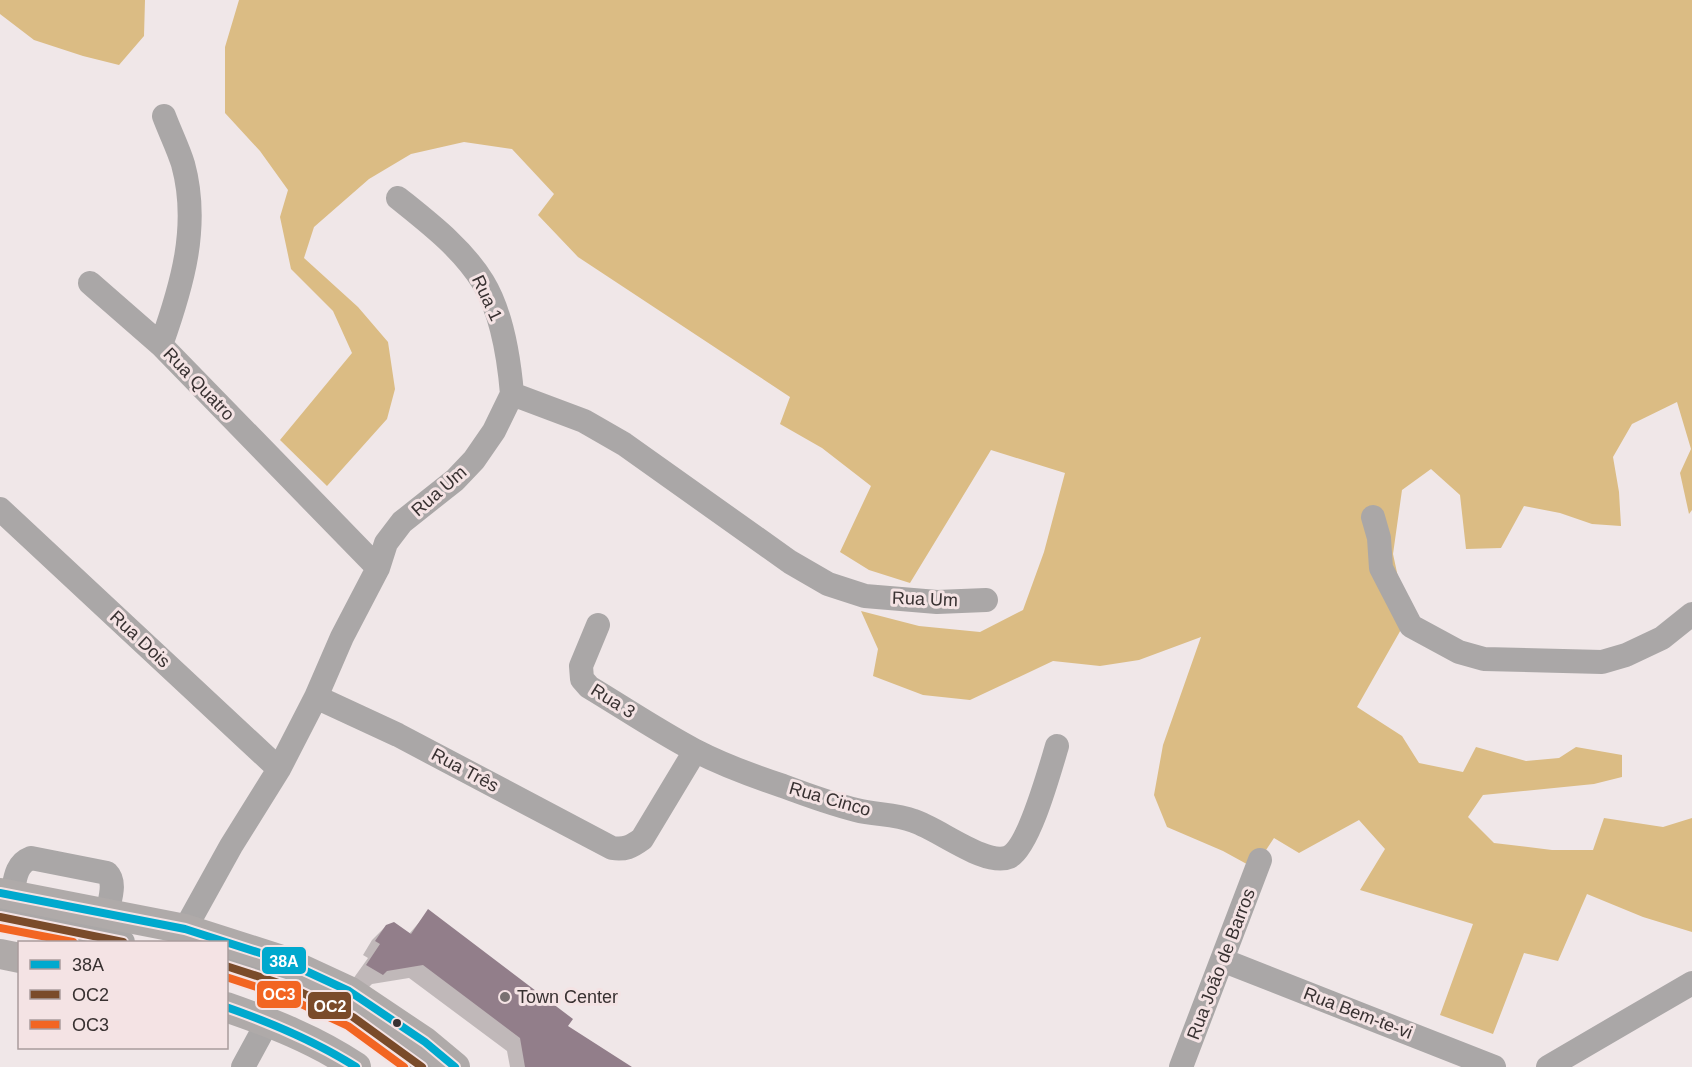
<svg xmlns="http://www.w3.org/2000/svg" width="1692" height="1067" font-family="Helvetica,sans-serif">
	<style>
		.forest { fill: #dbbc84 }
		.shadow { fill: #0003 }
		.building { fill: #927e8a }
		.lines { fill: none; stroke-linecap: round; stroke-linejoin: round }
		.minor { stroke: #aaa7a7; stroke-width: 24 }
		.major { stroke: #afaaa9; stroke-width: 30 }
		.bus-1-casing { stroke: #f4e3e4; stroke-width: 12 }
		.bus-2-casing { stroke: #f4e3e4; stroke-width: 12 }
		.bus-3-casing { stroke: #f4e3e4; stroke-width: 12 }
		.bus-1 { stroke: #00a9ce; stroke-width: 8 }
		.bus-2 { stroke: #7a4b2a; stroke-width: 8 }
		.bus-3 { stroke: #f26522; stroke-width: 8 }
		.poi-dot { fill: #787171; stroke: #f4e3e4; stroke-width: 2 }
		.bus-dot { fill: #383131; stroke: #f4e3e4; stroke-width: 2 }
		.labels { text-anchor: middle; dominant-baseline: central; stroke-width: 6; stroke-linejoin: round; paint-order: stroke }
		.street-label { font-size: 18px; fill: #383131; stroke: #f4e3e4 }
		.poi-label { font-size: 18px; fill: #383131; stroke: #f4e3e4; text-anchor: start }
		.line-badge { stroke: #f4e3e4; stroke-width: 2 }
		.badge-label { font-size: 16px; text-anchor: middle; font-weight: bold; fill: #fff }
	</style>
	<rect width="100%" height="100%" fill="#f0e7e8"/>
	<!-- forest -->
	<path class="forest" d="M0,0H145L144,36L119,65L83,56L34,40L0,14Z
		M239,0H1692V510L1689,514L1680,473L1691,449L1677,402L1632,424L1613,457L1619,492L1621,526L1592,524L1560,513L1524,506L1501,548L1466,549L1460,495L1431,469L1402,490L1393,554L1407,619L1357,707L1402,736L1419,763L1463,772L1476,747L1526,761L1559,758L1576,747L1622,755V777L1594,784L1483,795L1468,817L1494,843L1552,850H1593L1604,818L1663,827L1692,818V932L1643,917L1587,894L1558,961L1524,953L1493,1034L1440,1015L1473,924L1360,890L1385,849L1359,820L1299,853L1274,838L1254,868L1223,851L1167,827L1154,795L1163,745L1201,637L1139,660L1100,666L1053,661L970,700L923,695L873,676L878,649L861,611L919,626L980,632L1023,610L1044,552L1065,473L991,450L910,583L869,570L840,552L871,486L822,448L780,424L790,397L578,257L538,215L554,194L512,149L464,142L411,154L369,179L314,227L304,258L358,307L388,342L395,389L387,419L327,486L280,440L352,353L333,311L291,269L280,217L288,190L260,151L225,113V47Z"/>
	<!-- shadow -->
	<path class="shadow" d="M429,911L566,1027L629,1067H510L507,1051L409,978L372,984L368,988L353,979L368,958L363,955L372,940L386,926L409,934Z"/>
	<!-- building -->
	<path class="building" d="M428,909L573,1019L568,1026L632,1067H525L520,1038L423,965L387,971L383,975L366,965L380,944L375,941L386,925L394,922L411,934Z"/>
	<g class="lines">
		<!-- minor -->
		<path class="minor" d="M164,116C170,132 178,148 183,164C200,226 182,286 161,345L378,568
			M398,198C429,223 462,248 483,282C502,313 509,358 512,394
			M90,283L161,345
			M0,509L279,769
			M1373,517L1379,538L1381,568L1411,626L1459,652L1484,659L1602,662L1626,655L1662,638L1692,614
			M598,625L581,666L582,679L589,687C624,708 658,731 694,750C719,763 756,777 783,786C807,795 832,804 856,810C876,815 895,814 914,821C939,829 986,867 1009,857C1029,847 1050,769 1057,746
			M316,697L398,735L612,848C625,850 631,847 642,839L695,751
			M12,895C15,881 15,864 31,858L107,873C117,883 109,901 107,914
			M0,917L123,942
			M185,929L231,846L279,769L316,697L342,637L378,568L386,543L402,522L455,480L474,460L494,431L512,394L584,421L624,444L790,562L828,584L865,596L937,602L986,600
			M1222,960L1494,1067
			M226,966L288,986L353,1017L422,1067
			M243,1067L268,1021
			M1181,1067L1260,860
			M1548,1067L1692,983"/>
		<!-- major -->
		<path class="major" d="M0,893L185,929L282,960L349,991L425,1042L455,1067
			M0,954L20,958
			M226,1007C272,1023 316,1040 356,1067"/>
		<!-- bus-1 casing -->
		<g class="bus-1-casing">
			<path id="bus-1" d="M0,893L185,929L282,960L349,991L425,1042L455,1067
				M226,1007C272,1023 315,1041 356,1067"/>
		</g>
		<!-- bus-2 casing -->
		<g class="bus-2-casing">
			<path id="bus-2" d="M0,917L123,942
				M226,966L288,986L353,1017L422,1067"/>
		</g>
		<!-- bus-3 casing -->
		<g class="bus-3-casing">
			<path id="bus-3" d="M0,928L73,942
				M226,977L284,996L348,1026L404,1067"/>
		</g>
		<!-- bus-1 -->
		<use href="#bus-1" class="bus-1"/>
		<!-- bus-2 -->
		<use href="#bus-2" class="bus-2"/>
		<!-- bus-3 -->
		<use href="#bus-3" class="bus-3"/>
	</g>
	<!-- markers -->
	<circle class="poi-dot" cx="505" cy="997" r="6"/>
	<circle class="bus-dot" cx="397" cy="1023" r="5"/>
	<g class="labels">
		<!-- street labels -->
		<g class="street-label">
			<text transform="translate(487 298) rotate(65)">Rua 1</text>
			<text transform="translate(199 384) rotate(46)">Rua Quatro</text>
			<text transform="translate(439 491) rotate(-41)">Rua Um</text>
			<text transform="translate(925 599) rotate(2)">Rua Um</text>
			<text transform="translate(140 639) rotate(43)">Rua Dois</text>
			<text transform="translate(613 701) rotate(32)">Rua 3</text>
			<text transform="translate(465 770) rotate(28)">Rua Três</text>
			<text transform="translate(830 799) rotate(16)">Rua Cinco</text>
			<text transform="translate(1221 964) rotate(-69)">Rua João de Barros</text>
			<text transform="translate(1358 1013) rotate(21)">Rua Bem-te-vi</text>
		</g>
		<!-- poi labels -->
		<g class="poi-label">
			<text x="517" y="997">Town Center</text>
		</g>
	</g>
	<g class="line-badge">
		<rect x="261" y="946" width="46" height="29" rx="6" fill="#00a9ce"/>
		<rect x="256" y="980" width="46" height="29" rx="6" fill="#f26522"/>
		<rect x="307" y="991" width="45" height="29" rx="6" fill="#7a4b2a"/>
	</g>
	<g class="badge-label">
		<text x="284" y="967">38A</text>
		<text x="279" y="1000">OC3</text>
		<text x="330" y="1012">OC2</text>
	</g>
	<!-- legend -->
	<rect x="18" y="941" width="210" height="108" fill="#f4e3e4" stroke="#a99c9c" stroke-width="1.5"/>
	<rect x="30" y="960" width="30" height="9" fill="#00a9ce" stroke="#a99c9c" stroke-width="1.5"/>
	<text x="72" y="971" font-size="18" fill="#383131">38A</text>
	<rect x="30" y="990" width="30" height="9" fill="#7a4b2a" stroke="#a99c9c" stroke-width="1.5"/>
	<text x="72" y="1001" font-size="18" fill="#383131">OC2</text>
	<rect x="30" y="1020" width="30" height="9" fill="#f26522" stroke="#a99c9c" stroke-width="1.5"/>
	<text x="72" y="1031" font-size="18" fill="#383131">OC3</text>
</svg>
